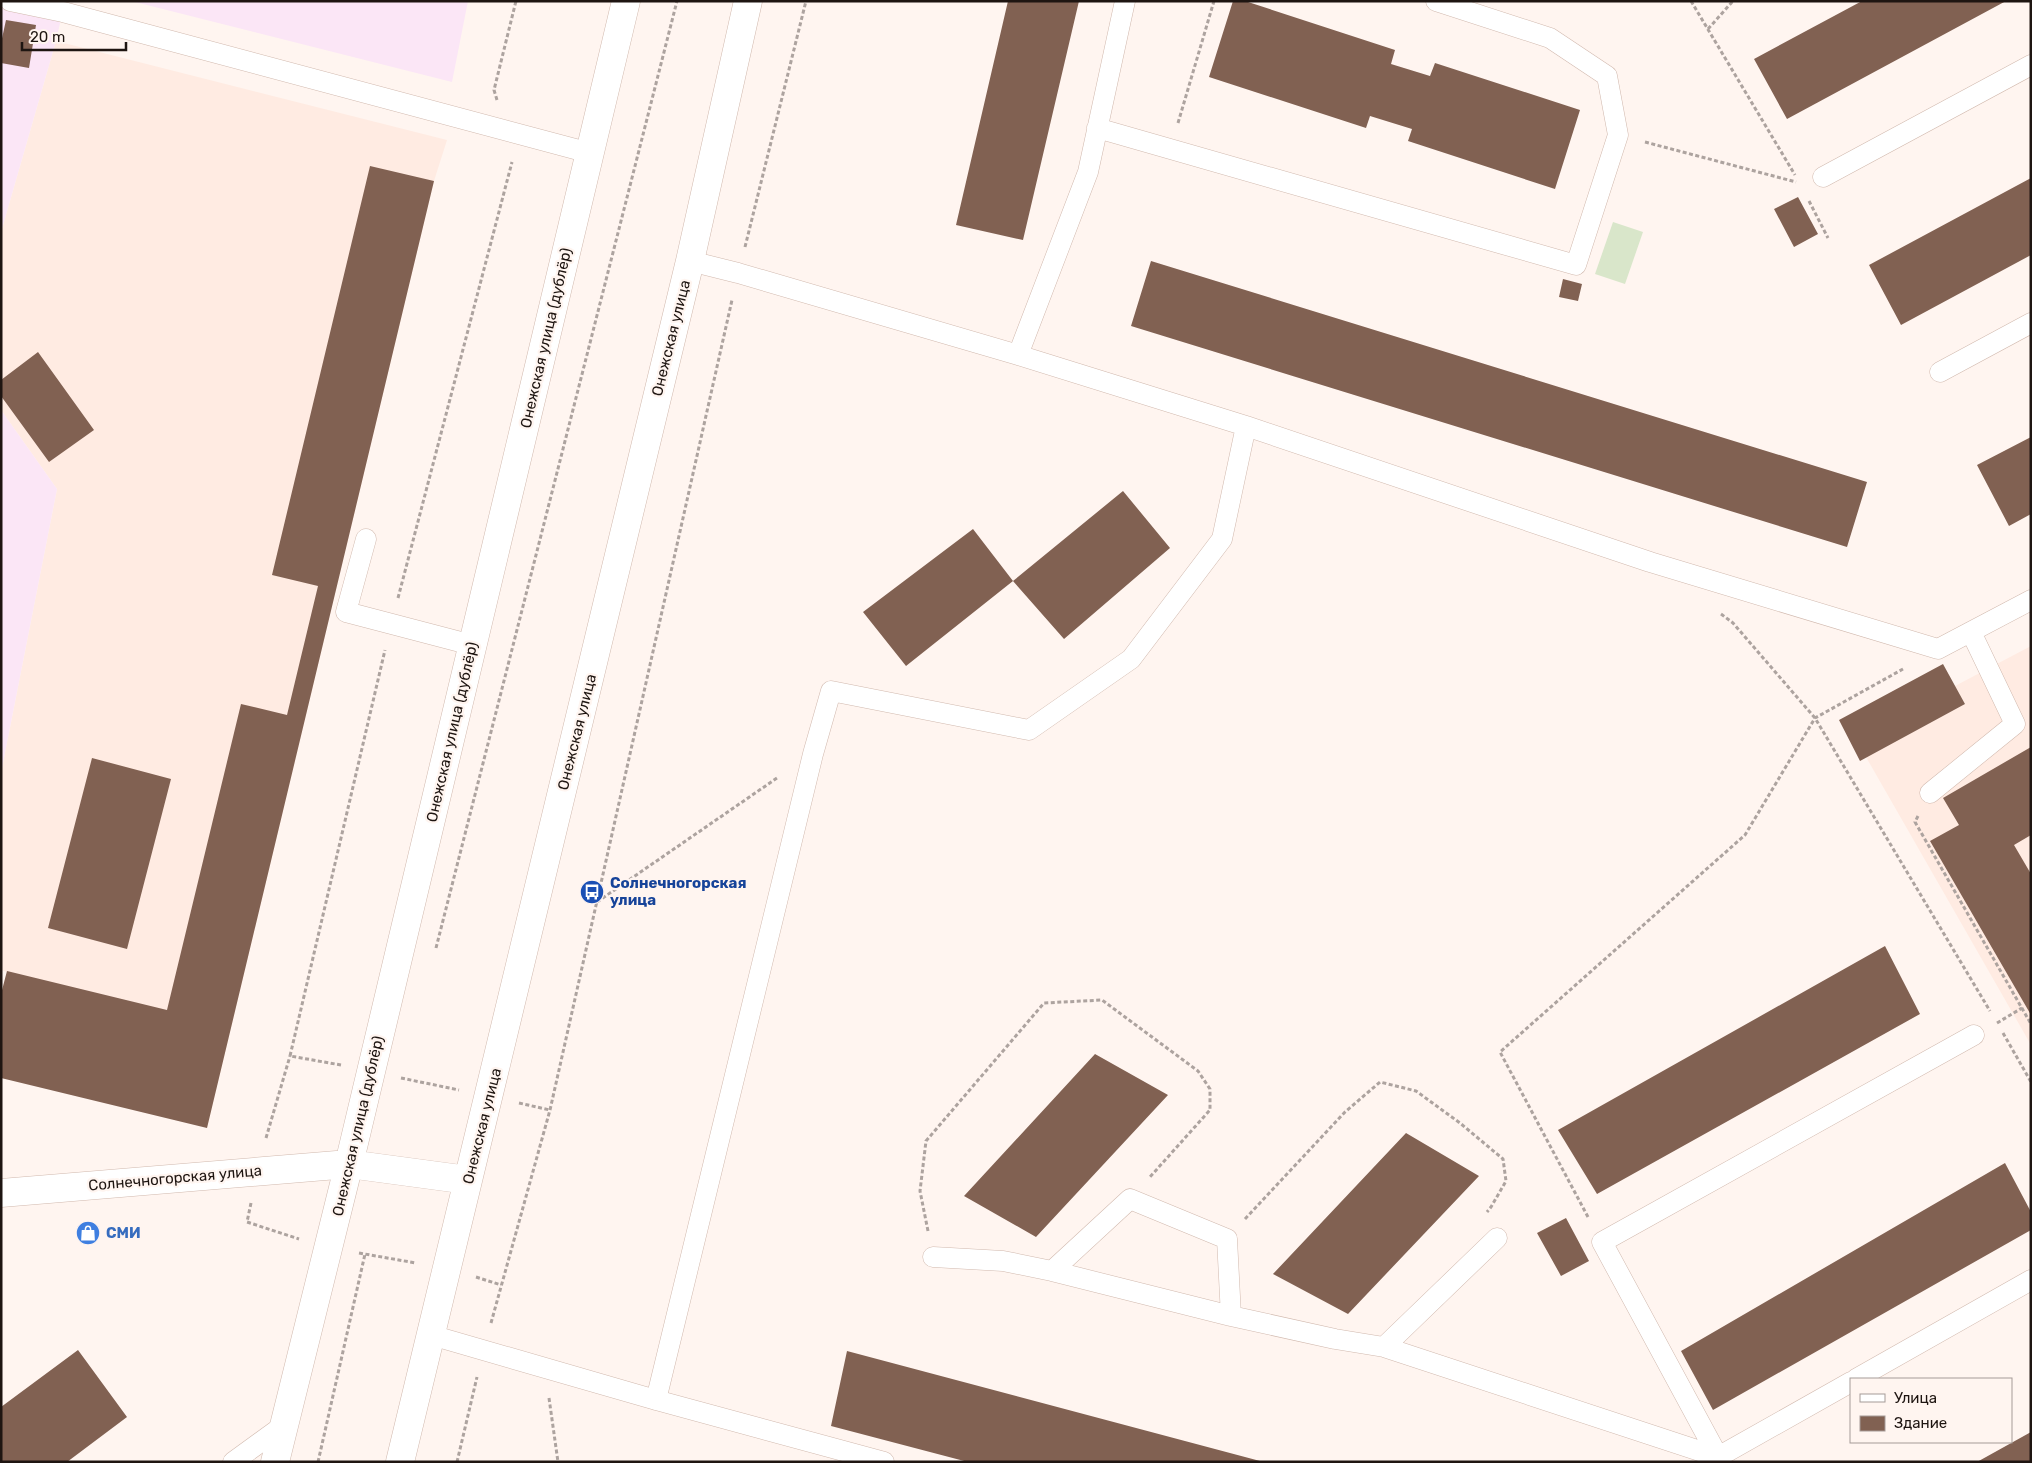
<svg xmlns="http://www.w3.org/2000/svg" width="2032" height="1463" font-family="Rubik,sans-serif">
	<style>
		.built { fill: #ffebe2 }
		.industrial { fill: #fbe6f6 }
		.green { fill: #d9e6ca }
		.building { fill: #816152 }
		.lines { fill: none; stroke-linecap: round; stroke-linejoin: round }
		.lane-casing { stroke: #d1b9ae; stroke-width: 21 }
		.street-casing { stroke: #d1b9ae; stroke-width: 29 }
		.secondary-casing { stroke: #d1b9ae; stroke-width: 29 }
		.path { stroke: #ada39f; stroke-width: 3; stroke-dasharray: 4 2.5; stroke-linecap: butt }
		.lane { stroke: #fff; stroke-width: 20 }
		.street { stroke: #fff; stroke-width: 28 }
		.secondary { stroke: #fff; stroke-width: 28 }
		.labels { text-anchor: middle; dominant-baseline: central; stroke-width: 4.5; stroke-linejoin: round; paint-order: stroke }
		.street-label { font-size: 15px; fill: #1e1511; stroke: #fff5f0 }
		.transit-label { font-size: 15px; font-weight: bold; fill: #164399; stroke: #fff5f0; text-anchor: start }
		.shop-label { font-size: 15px; font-weight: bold; fill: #366cbe; stroke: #fff5f0; text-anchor: start }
	</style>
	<rect width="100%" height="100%" fill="#fff5f0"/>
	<!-- built -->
	<path class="built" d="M56,41L447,140L434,181L207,1128L1,994L7,972L1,970V773L57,489L1,410V232Z
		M2031,646V1045L1866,757L1965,704L1955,686Z"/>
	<!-- industrial -->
	<path class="industrial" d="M1,1H65L56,41L1,232Z
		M131,1H468L452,82Z
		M1,410L57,489L1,773Z"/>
	<!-- green -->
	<path class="green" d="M1613,222L1643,232L1625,284L1595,274Z"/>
	<!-- building -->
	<path class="building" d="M1008,1H1079L1023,240L956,225Z
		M1233,1H1245L1395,50L1391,64L1430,76L1435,63L1580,110L1555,189L1408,141L1412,129L1370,116L1366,128L1209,77Z
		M1862,1H2006L1787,119L1754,59Z
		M6,20L36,25L29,68L1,63V43Z
		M370,166L434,181L207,1128L1,1078V994L7,971L167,1010L241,704L287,715L318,586L272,575Z
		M2031,178V255L1901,325L1869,265Z
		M1798,197L1818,234L1794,247L1774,209Z
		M1151,261L1867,482L1847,547L1131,326Z
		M1563,279L1582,284L1578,301L1559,297Z
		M38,352L94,430L49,462L1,396V380Z
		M2031,437V514L2009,526L1977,465Z
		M1123,491L1170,548L1064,639L1013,581Z
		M973,529L1013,581L906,666L863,612Z
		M1943,664L1965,704L1860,761L1839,720Z
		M2031,747V835L2014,845L2031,874V1015L1930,841L1959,825L1943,798Z
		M92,758L171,779L127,949L48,928Z
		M1885,946L1920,1014L1597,1194L1558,1130Z
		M1095,1054L1168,1095L1036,1237L964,1196Z
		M1406,1133L1479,1176L1348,1314L1273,1274Z
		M2005,1163L2031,1212V1230L1713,1410L1681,1351Z
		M1566,1218L1589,1261L1561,1276L1537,1233Z
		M78,1350L127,1417L67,1462H1V1407Z
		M847,1351L1260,1461V1462H968L831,1426Z
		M2031,1432V1462H1977Z"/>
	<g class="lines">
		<!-- lane casing -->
		<g class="lane-casing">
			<path id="lane" d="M10,1L63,12L590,153
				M1097,128L1576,265L1618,135L1607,76L1550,38L1436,1
				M1823,177L2031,65
				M690,261L738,273L1018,355L1246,426L1650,562L1938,649L2031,600
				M1018,355L1088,172L1125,1
				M1940,372L2031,323
				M366,539L346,612L472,645
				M1930,793L2015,724L1971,632
				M933,1257L1003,1261L1052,1271L1231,1316L1335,1339L1384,1347L1718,1457L1851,1382
				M1052,1271L1130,1199L1227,1239L1231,1316
				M431,1335L656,1400L884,1462
				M1384,1347L1497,1238
				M1856,1379L2031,1280
				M656,1400L813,754L831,691L1029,730L1131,659L1222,539L1246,426
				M233,1462L284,1425
				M1721,1462L1602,1242L1974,1035"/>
		</g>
		<!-- street casing -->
		<g class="street-casing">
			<path id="street" d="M275,1462L349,1164"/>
		</g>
		<!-- secondary casing -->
		<g class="secondary-casing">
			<path id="secondary" d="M349,1164L626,1
				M1,1193L349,1164L468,1180
				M400,1462L690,261L748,1"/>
		</g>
		<!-- path -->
		<path class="path" d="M1691,1L1795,175
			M1708,29L1733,1
			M497,100L494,90L516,1
			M1178,123L1214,1
			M1645,142L1796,182
			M1809,201L1828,238
			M745,247L806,1
			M398,598L512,162
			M1721,614L1733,623L1815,718L1990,1011
			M1918,816L1915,822L2031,1024
			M597,902L777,778
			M436,948L677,1
			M1997,1023L2022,1008
			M2003,1033L2031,1082
			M341,1065L290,1056L385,650
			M401,1078L459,1090
			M519,1103L550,1110
			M266,1138L290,1056
			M251,1203L247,1222L299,1239
			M1588,1217L1500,1052L1745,835L1815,718L1903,669
			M1245,1219L1345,1112L1380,1082L1416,1091L1460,1123L1503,1159L1506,1181L1491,1207L1487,1212
			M928,1231L920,1191L926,1141L1044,1003L1102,1000L1198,1071L1210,1089V1110L1149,1178
			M359,1253L416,1263
			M476,1277L501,1285
			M491,1323L550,1110L732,300
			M549,1398L558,1462
			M318,1462L365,1254
			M457,1462L477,1377"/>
		<!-- lane -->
		<use href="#lane" class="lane"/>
		<!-- street -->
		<use href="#street" class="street"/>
		<!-- secondary -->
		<use href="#secondary" class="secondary"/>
	</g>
	<!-- icons -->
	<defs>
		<g id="bus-disc" transform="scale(1.25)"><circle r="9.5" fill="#1a4fb4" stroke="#fff5f0"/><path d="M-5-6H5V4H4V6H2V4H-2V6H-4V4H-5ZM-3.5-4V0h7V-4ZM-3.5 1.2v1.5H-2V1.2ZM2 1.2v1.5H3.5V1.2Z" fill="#fff"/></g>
		<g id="shop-disc" transform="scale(1.25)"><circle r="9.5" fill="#3f7fe0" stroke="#fff5f0"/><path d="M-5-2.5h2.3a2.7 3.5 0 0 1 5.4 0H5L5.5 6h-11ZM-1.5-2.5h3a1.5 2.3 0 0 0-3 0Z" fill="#fff"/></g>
	</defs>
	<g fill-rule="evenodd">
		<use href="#bus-disc" x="592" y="892"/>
		<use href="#shop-disc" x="88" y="1233"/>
	</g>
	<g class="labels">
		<!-- street labels -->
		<g class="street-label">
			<text transform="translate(546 338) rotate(-77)">Онежская улица (дублёр)</text>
			<text transform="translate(671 338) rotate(-76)">Онежская улица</text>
			<text transform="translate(452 732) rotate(-77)">Онежская улица (дублёр)</text>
			<text transform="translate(577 732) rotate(-76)">Онежская улица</text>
			<text transform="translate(358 1126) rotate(-77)">Онежская улица (дублёр)</text>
			<text transform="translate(482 1126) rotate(-76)">Онежская улица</text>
			<text transform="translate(175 1178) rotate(-5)">Солнечногорская улица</text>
		</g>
		<!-- transit labels -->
		<g class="transit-label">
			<text x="610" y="883">Солнечногорская<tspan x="610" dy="17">улица</tspan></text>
		</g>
		<!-- shop labels -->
		<g class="shop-label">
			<text x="106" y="1233">СМИ</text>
		</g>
	</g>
	<!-- border -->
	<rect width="2032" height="1463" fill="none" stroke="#1e1511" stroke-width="5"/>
	<!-- legend -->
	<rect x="1850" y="1378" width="162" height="65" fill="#fff5f0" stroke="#a59b97"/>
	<rect x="1860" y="1394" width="25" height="8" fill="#ffffff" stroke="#a59b97"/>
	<text x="1894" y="1403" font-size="15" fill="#1e1511">Улица</text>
	<rect x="1860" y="1416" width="25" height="15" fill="#816152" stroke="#a59b97"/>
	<text x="1894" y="1428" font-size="15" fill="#1e1511">Здание</text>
	<!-- scale -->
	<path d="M22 42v8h104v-8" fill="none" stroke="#1e1511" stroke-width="2.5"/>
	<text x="30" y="42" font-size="15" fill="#1e1511" stroke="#fff5f0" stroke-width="4" paint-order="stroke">20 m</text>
</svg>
